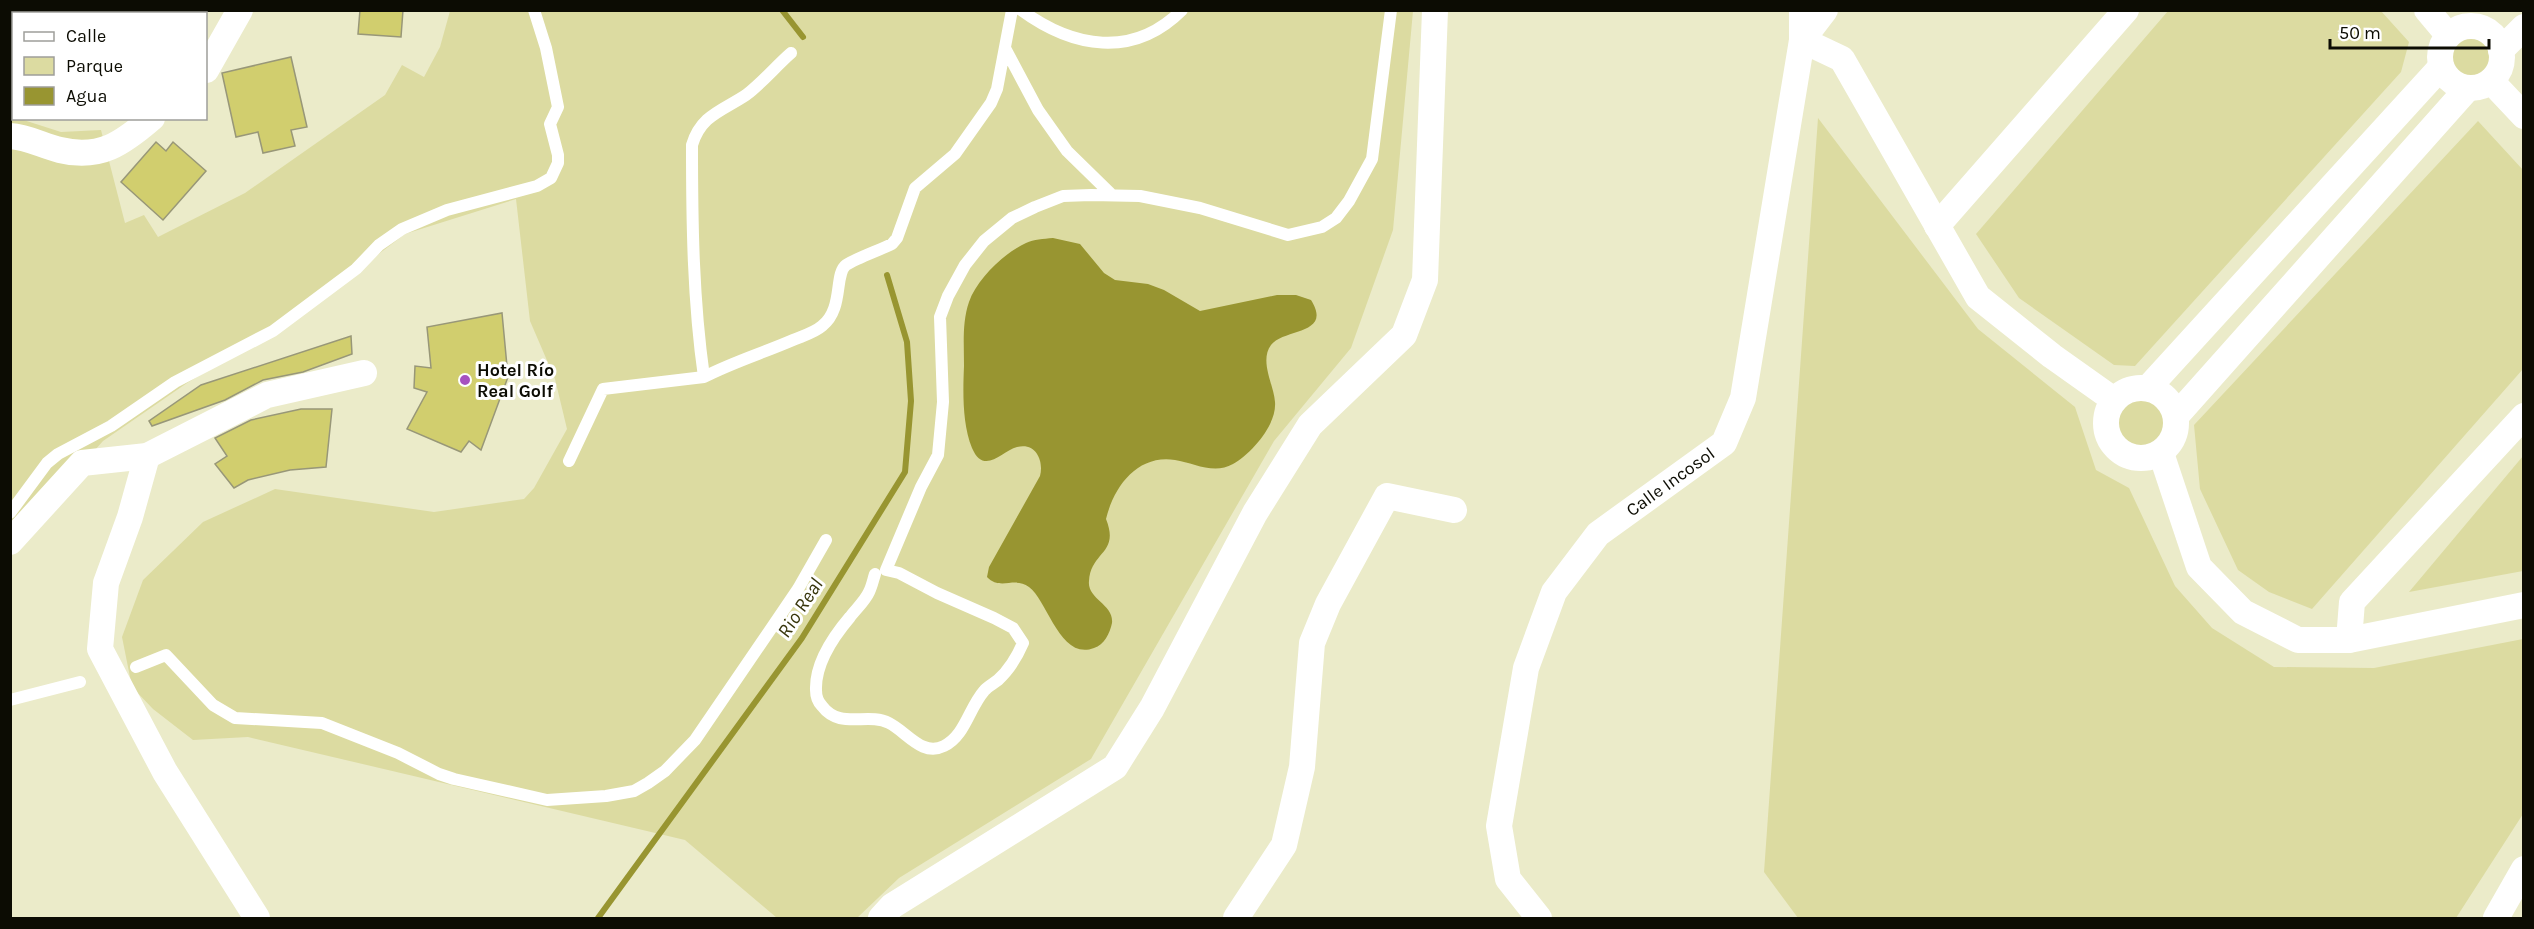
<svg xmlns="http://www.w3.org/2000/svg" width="2534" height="929" font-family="Karla,sans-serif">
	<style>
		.green { fill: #dcdba1 }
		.water { fill: #989531 }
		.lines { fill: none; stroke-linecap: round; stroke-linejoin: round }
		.stream { stroke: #989531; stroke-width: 6 }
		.building { fill: #d1ce6e; stroke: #989778; stroke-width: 1.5 }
		.service { stroke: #fff; stroke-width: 12 }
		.minor { stroke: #fff; stroke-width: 26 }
		.poi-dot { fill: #a652c0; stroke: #fff; stroke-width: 2 }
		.labels { text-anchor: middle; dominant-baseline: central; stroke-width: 6; stroke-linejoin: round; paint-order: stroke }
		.poi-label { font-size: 18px; font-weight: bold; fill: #0c0c03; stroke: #fff; text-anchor: start }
		.street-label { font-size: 18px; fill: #0c0c03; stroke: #fff }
		.water-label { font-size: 20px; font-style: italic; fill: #39370d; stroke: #fff }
	</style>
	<rect width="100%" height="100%" fill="#ebebc9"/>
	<!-- green -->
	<path class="green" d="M11,11H90L88,14H14V85L11,88Z
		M450,11H1413L1393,230L1351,348L1274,441L1091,759L899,878L857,918H777L685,840L248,737L193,740L153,709L132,687L122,637L143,580L203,522L275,489L434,512L524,499L534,488L567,429L555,379L530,321L516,199L405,234L293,319L187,383L103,441L64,485L11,525V116L61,132L101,130L125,223L144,215L158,237L245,193L385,95L402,65L424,77L440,47Z
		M2168,11H2381L2409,42L2401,72L2135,366L2114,365L2019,298L1976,234Z
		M2452 56a20 20 0 1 1 40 0a20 20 0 1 1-40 0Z
		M1818,118L1978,329L2075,407L2096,470L2129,488L2175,586L2212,628L2274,667L2374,668L2523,639V814L2456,918H1798L1764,872Z
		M2478,121L2523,170V369L2312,609L2269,592L2238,570L2200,489L2194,425Z
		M2118 423a23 23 0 1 1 46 0a23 23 0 1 1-46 0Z
		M2523,456V571L2409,592Z"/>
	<!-- water -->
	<path class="water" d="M1053,238L1080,244L1104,273L1115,280L1148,284L1164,290L1200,311L1277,295H1296L1311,300C1333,335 1284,328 1271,345C1259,361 1274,385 1275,402C1277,425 1251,454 1233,464C1214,475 1194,463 1175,460C1138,454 1114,486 1106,519C1120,554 1091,551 1089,581C1087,599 1114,604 1112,623C1110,633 1104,645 1094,648C1060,661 1048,601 1029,587C1015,576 1000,591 987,577L989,567L1040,476C1044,461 1036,442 1017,447C1002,451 984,476 972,448C962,423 963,391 964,366C964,344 962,322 969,302C977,279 1004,253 1026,243C1034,239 1043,239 1053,238Z"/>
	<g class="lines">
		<!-- stream -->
		<path class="stream" d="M782,10L803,37
			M598,918L802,638L905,472L911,401L907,342L887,275"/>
	</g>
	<!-- building -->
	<path class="building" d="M360,10H403L401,37L358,34Z
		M291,57L307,127L291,130L295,146L263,153L258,132L236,137L222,73Z
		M156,142L166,151L173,142L206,171L163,220L121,182Z
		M502,313L508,377L481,450L469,441L461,452L407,429L427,392L414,388L415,366L431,368L427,327Z
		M351,336L352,354L303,372L263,380L225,400L152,426L149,421L201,385Z
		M301,409H332L326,467L290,470L248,480L234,488L215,464L227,456L215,438L251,420Z"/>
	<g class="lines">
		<!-- service -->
		<path class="service" d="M1021,10C1073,48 1133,59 1182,10
			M74,14L77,10
			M1005,48L1038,110L1067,151L1112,195
			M10,74L14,71
			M704,377C733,362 763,353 793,340C802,336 814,333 822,326C844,309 834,274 846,265C857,258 880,250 892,244L897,238L915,188L955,154L991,103L997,89L1012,10
			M569,461L603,389L704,377C693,300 692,223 692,145C701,115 722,111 746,95C762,83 776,66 791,53
			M10,513L47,463L58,454L111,426L175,382L273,331L356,269L379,245L402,229L447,210L537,186L551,178L558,163V155L550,124L558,107L546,48L534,10
			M875,574C873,580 872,586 869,592C865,601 856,609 850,617C833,637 815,663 816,690C816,696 818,702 822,706C840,730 867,712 889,723C907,732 922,757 944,746C965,736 969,708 984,691C987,687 993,684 998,680C1010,669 1017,657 1023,643L1013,628L994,618L937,593L899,573L886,570L921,487L938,455L943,402L940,317L948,296L965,265L984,241L1012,218L1035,207L1063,196L1091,195L1140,196L1200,208L1288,235L1322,227L1336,218L1349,201L1372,159L1391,10
			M136,667L166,655L213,705L235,718L322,723L398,753L439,774L454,779L547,800L606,796L634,791L648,783L665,771L695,740L798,589L826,540
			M10,700L80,682"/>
		<!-- minor -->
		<g class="minor">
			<path d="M1825,10L1802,40L1842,59L1978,297L2052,356L2114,400"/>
			<path d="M2427,10L2448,35"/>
			<circle cx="2471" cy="57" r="31"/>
			<path d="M2501,50L2524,27"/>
			<path d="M206,70L240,10"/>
			<path d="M2491,81L2524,116"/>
			<path d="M10,136C28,137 43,146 60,150C100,160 123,143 152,118"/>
			<path d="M1937,226L2126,10"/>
			<circle cx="2141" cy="423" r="35"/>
			<path d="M2148,388L2441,67"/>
			<path d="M2176,416L2468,88"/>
			<path d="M2161,453L2199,567L2243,612L2298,640H2349L2524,605"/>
			<path d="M147,456L130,517L106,583L100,649L165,772L257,918"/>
			<path d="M10,542L82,463L147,456L267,395L364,373"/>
			<path d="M2349,640L2352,602L2524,416"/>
			<path d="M881,918L892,906L1115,767L1152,708L1255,513L1310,425L1404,335L1425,280L1435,10"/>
			<path d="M1236,918L1284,845L1302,767L1312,643L1328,604L1387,496L1454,510"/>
			<path id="s1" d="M1539,918L1508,879L1499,826L1526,668L1554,592L1598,534L1724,443L1743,398L1802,40V10"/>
			<path d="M2496,918L2524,869"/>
		</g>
	</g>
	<!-- markers -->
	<circle class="poi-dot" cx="465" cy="380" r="6"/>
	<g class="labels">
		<!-- poi labels -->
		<g class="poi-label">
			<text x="477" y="370">Hotel Río<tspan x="477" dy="21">Real Golf</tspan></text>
		</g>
		<!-- street labels -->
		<g class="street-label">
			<text stroke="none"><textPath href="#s1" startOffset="507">Calle Incosol</textPath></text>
		</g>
		<!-- water labels -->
		<g class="water-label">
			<text transform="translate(800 608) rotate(-57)">Rio Real</text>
		</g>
	</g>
	<!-- border -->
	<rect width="2534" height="929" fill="none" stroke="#0c0c03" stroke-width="24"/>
	<!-- legend -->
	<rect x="12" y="12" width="195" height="108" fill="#ffffff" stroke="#9e9e9a" stroke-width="1.5"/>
	<rect x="24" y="32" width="30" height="9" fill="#ffffff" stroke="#9e9e9a" stroke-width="1.5"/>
	<text x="66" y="42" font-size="18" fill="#0c0c03">Calle</text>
	<rect x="24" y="57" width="30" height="18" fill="#dcdba1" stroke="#9e9e9a" stroke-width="1.5"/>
	<text x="66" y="72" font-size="18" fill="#0c0c03">Parque</text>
	<rect x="24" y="87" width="30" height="18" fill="#989531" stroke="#9e9e9a" stroke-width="1.5"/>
	<text x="66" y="102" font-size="18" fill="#0c0c03">Agua</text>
	<!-- scale -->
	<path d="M2330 39v9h159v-9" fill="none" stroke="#0c0c03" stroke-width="3"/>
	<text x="2339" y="39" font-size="18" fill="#0c0c03" stroke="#ffffff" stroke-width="4.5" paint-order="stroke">50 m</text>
</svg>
